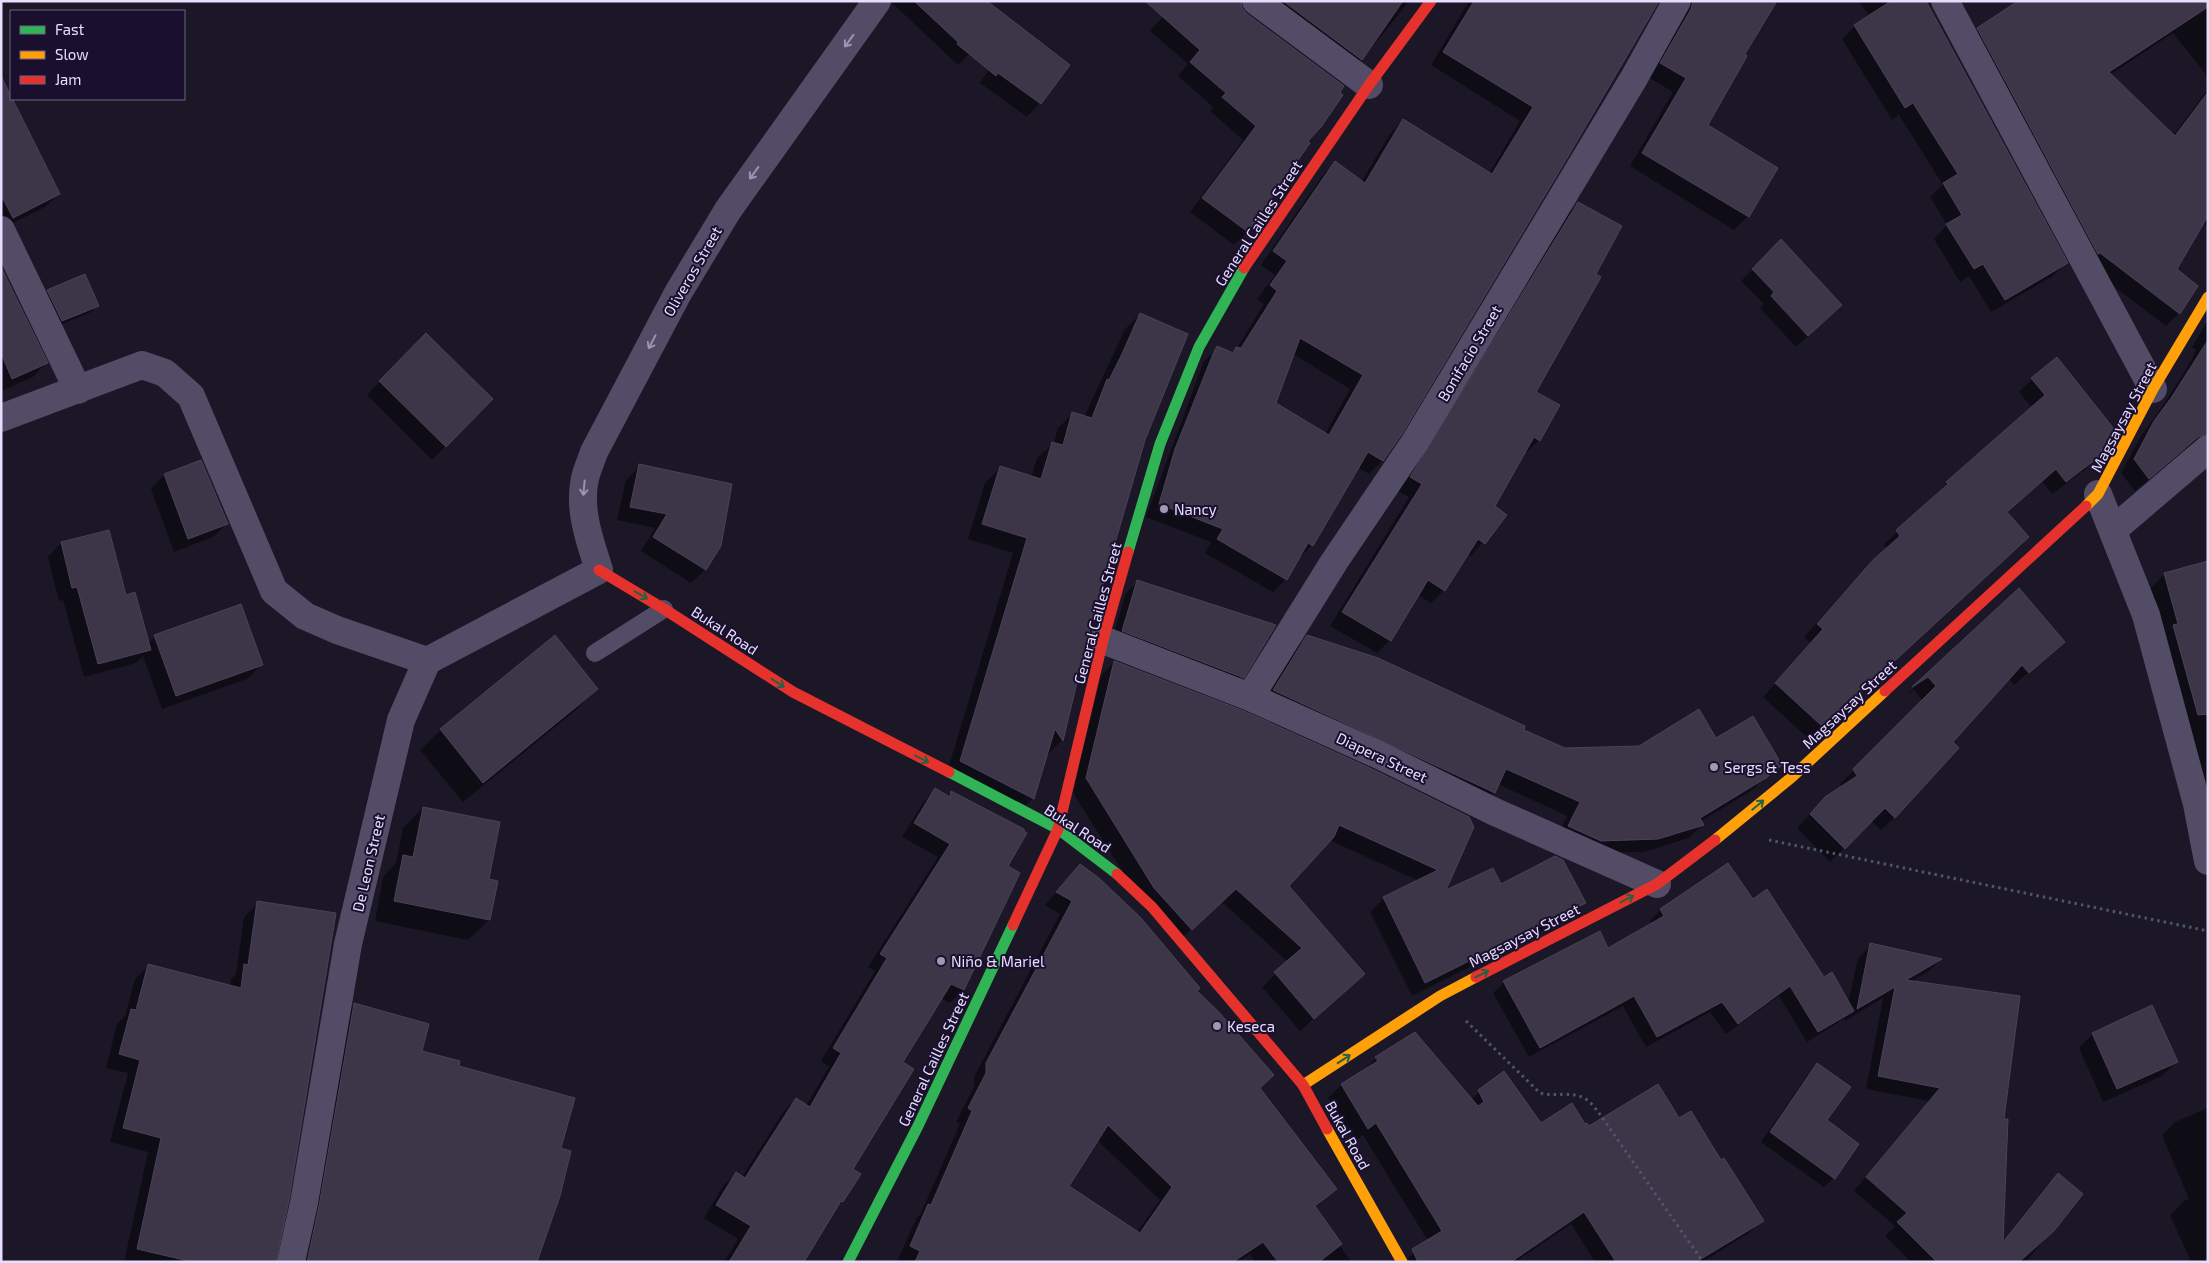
<svg xmlns="http://www.w3.org/2000/svg" width="2209" height="1263" font-family="'Exo 2',sans-serif">
	<style>
		.shadow { fill: #0007; fill-rule: evenodd }
		.building { fill: #3c3648; stroke: #4a4259; fill-rule: evenodd }
		.lines { fill: none; stroke-linecap: round; stroke-linejoin: round }
		.path { stroke: #4c5769; stroke-width: 3; stroke-dasharray: 2.5 4; stroke-linecap: butt }
		.lane { stroke: #524c67; stroke-width: 18 }
		.street { stroke: #524c67; stroke-width: 28 }
		.fast { stroke: #30b455; stroke-width: 11 }
		.slow { stroke: #ff9f0a; stroke-width: 11 }
		.jam { stroke: #e5322d; stroke-width: 11 }
		.oneway { stroke: #9c94b3 }
		.oneway2 { stroke: #256242 }
		.poi-dot { fill: #9f98b3; stroke: #1a102e; stroke-width: 2 }
		.labels { text-anchor: middle; dominant-baseline: central; stroke-width: 4; stroke-linejoin: round; paint-order: stroke }
		.street-label { font-size: 15px; fill: #e6ddff; stroke: #1a102e }
		.poi-label { font-size: 15px; fill: #e6ddff; stroke: #1a102e; text-anchor: start }
	</style>
	<rect width="100%" height="100%" fill="#1c1727"/>
	<!-- shadow -->
	<path class="shadow" d="M890,1H985L970,53L958,65Z
		M1252,1H1409L1384,33L1348,73Z
		M1469,1H1579L1401,433L1382,461L1369,474L1357,467L1312,545L1299,559L1286,579L1273,592L1205,553L1211,542L1146,517L1204,361L1218,348L1231,353L1237,348L1264,304L1257,299L1275,275L1261,265L1322,176L1335,163L1361,182L1390,134L1403,120L1489,174L1520,121L1431,65ZM1293,354L1350,389L1325,434L1274,404Z
		M1672,1H1775L1743,55L1706,125L1777,168L1748,216L1734,230L1630,166L1673,92L1648,77Z
		M1858,1H1925L2066,262L2053,276L1991,312L1969,276L1960,282L1934,239L1947,225L1930,197L1943,185L1899,115L1892,120L1842,39L1855,26L1870,16Z
		M2013,1H2208V77L2173,33L2110,75L2173,136L2208,89V227L2202,223L2175,270L2196,286L2179,313L2166,326L2086,265L1965,43L1978,29L2015,4Z
		M1240,7L1308,143L1247,232L1234,245L1190,212L1243,140L1210,111L1213,107L1178,76L1188,64L1150,31L1170,8Z
		M1006,43L1040,103L1027,117L980,83Z
		M1,130L59,194L45,207L1,229Z
		M1578,203L1534,392L1539,440L1526,453L1524,452L1494,506L1506,515L1471,556L1467,553L1444,590L1431,603L1418,595L1390,640L1377,653L1330,626L1409,497L1398,491L1565,216Z
		M1781,241L1829,317L1796,347L1760,308L1764,304L1741,281Z
		M1,269L46,363L33,377L1,391Z
		M48,291L98,305L91,312L55,327L41,298Z
		M1140,314L1144,439L1087,635L1062,740L1047,755L1046,753L1033,798L1018,813L946,776L1013,553L968,539L985,483L1000,468L1031,477L1037,458L1054,443L1058,428L1073,413L1084,417L1125,329Z
		M2208,320V454L2191,446L2183,450L2135,491L2121,473L2141,436L2158,413L2187,368L2196,350L2192,347Z
		M426,335L491,399L432,460L367,395Z
		M2032,379L2099,455L2086,469L2052,494L2042,481L2006,512L2014,550L1809,739L1763,697L1811,643L1804,637L1860,575L1887,549L1884,544L1935,498L1934,496L1947,483L2032,408L2019,392Z
		M201,462L227,524L213,537L174,552L151,489L164,475Z
		M640,466L718,547L705,570L691,583L641,551L655,528L617,520L626,480Z
		M61,543L148,643L155,637L261,665L247,679L162,709L143,656L136,663L84,677L63,600L59,601L48,557Z
		M2208,562V810L2151,588L2165,574Z
		M1137,582L1243,677L1231,688L1111,642L1126,593Z
		M2019,590L2049,655L2014,685L2009,679L1951,742L1895,817L1881,830L1871,821L1830,862L1797,828L1811,813L1842,787L1840,784L1923,701L1914,690L1906,695Z
		M1307,637L1565,750L1640,747L1716,740L1781,764L1751,791L1700,822L1702,825L1689,838L1644,852L1587,853L1556,839L1567,816L1498,784L1494,792L1481,805L1260,704L1294,650Z
		M1114,662L1468,818L1444,893L1500,886L1584,903L1570,917L1412,996L1370,912L1384,898L1419,881L1329,840L1288,886L1364,974L1300,1031L1262,987L1288,962L1222,902L1177,942L1141,901L1073,793L1101,676Z
		M596,689L576,710L463,802L420,750L441,730Z
		M935,790L948,797L951,793L1007,866L1018,874L963,990L950,1003L941,998L902,1062L851,1170L842,1202L834,1210L803,1262H724L738,1239L704,1218L723,1186L736,1173L742,1177L783,1112L796,1099L806,1106L829,1067L821,1061L875,971L868,967L938,857L902,837L923,803Z
		M423,808L488,880L489,920L468,940L375,921L383,877L396,863L403,828Z
		M1728,864L1752,901L1848,1003L1858,958L1871,945L1940,960L1928,972L1910,982L2003,1120L2002,1242L2045,1188L2058,1175L2082,1194L2026,1262H1911L1885,1236L1895,1226L1854,1191L1929,1101L1866,1089L1883,998L1845,1021V1018L1807,1042L1779,996L1726,1034L1710,1012L1646,1047L1623,1006L1529,1057L1493,993L1504,982L1608,950L1652,924L1650,921L1660,910Z
		M1080,866L1195,991L1259,1088L1335,1189L1315,1208L1351,1262H1255L1250,1254L1238,1262H897L916,1219L921,1213L960,1124L956,1122L974,1087V1077L1060,914L1045,905ZM1097,1140L1160,1200L1137,1232L1067,1186Z
		M258,903L275,1262H124L148,1152L110,1142L128,1073L106,1068L117,1024L125,1016L135,979L149,965L230,987L231,979L236,974L244,917Z
		M354,1005L421,1052L458,1067L559,1149L536,1262H297L340,1018Z
		M2152,1007L2176,1062L2162,1076L2103,1102L2079,1048L2092,1034Z
		M1376,1058L1471,1099L1504,1073L1541,1125L1585,1126L1589,1128L1679,1120L1721,1162L1762,1220L1749,1233L1702,1262H1595L1571,1224L1515,1262H1410L1408,1258L1428,1241L1363,1135L1355,1141L1328,1098L1341,1085L1364,1071Z
		M1817,1064L1834,1178L1824,1187L1761,1142L1808,1074Z
		M2208,1108V1262H2191L2170,1215L2184,1201L2189,1199L2162,1135L2175,1122Z"/>
	<!-- building -->
	<path class="building" d="M914,1H987L1070,65L1041,104L998,73L996,76L957,44L958,42Z
		M1145,1H1241L1242,8L1247,14L1344,86L1340,92L1343,95L1321,127L1308,141L1310,143L1248,232L1202,198L1256,126L1222,97L1226,93L1190,62L1200,50Z
		M1283,1H1403L1362,60Z
		M1474,1H1659L1566,160L1402,434L1383,461L1368,452L1313,546L1308,543L1287,580L1217,539L1223,529L1159,504L1175,449L1213,354L1217,346L1233,353L1236,347L1241,348L1277,291L1270,285L1287,261L1273,251L1335,161L1365,183L1403,119L1492,174L1533,107L1443,52ZM1300,338L1363,375L1329,435L1276,403Z
		M1693,1H1777L1745,54L1747,56L1708,125L1778,168L1749,217L1642,153L1686,78L1660,63L1691,9Z
		M1891,1H1926L2068,263L2005,300L1983,264L1974,269L1946,224L1962,215L1943,183L1958,174L1913,103L1905,108L1854,25Z
		M2018,1H2208V7L2109,72L2175,136L2208,92V216L2177,269L2198,286L2180,314L2100,253L2098,254L1977,28Z
		M1,76L60,194L13,218L1,195Z
		M1578,202L1622,226L1596,274L1601,277L1536,392L1560,405L1540,441L1534,437L1495,506L1507,515L1485,544L1478,539L1445,591L1428,580L1391,641L1342,612L1422,484L1410,477Z
		M1781,239L1842,305L1808,336L1771,296L1774,292L1752,269Z
		M1,267L48,363L12,379L1,353Z
		M85,274L99,306L62,321L47,290Z
		M1140,313L1188,334L1145,440L1088,636L1063,741L1055,729L1034,799L960,761L1027,538L982,524L1000,466L1041,479L1052,442L1063,445L1072,412L1092,418L1107,379L1109,380L1122,354Z
		M426,333L493,399L446,447L379,381Z
		M2208,340V434L2198,437L2149,479L2134,459L2154,421L2171,398Z
		M2057,357L2114,429L2100,456L2066,482L2056,469L2007,512L2029,537L1823,727L1775,683L1823,629L1817,624L1873,560L1900,536L1896,530L1948,484L1946,482L2045,395L2031,378Z
		M201,460L228,524L188,539L164,474Z
		M639,464L732,484L721,546L706,570L653,537L667,514L630,507Z
		M109,530L126,595L135,592L151,650L98,664L77,587L72,588L61,542Z
		M2208,561V714L2198,715L2173,625L2178,624L2164,573Z
		M1137,580L1276,625L1244,678L1122,631Z
		M2019,588L2065,642L2029,673L2022,665L1953,742L1959,748L1895,818L1885,808L1845,849L1810,814L1825,797L1857,776L1853,769L1936,686L1928,677L1912,687Z
		M241,604L263,665L176,696L154,635Z
		M555,635L598,689L483,783L440,729Z
		M1307,635L1378,658L1525,726L1524,730L1565,748L1639,746L1699,709L1716,738L1753,716L1782,765L1766,778L1700,818L1704,825L1658,839L1601,841L1568,826L1580,802L1506,769L1495,793L1273,690Z
		M1114,661L1244,711L1372,769L1469,817L1474,827L1446,890L1493,868L1501,884L1555,856L1563,860L1586,903L1425,983L1383,897L1438,870L1339,825L1334,837L1289,886L1365,974L1314,1019L1274,972L1302,948L1236,889L1192,930L1154,888L1086,778Z
		M935,788L950,797L951,791L1024,829V831L1027,833L1008,866L1020,873L964,990L951,984L903,1062L914,1069L853,1169L861,1174L843,1202L841,1201L804,1262H729L751,1226L716,1205L736,1172L745,1178L796,1098L810,1107L841,1053L833,1048L887,958L880,954L950,844L914,823Z
		M423,807L500,822L489,879L498,881L490,920L394,901L403,855L413,857Z
		M1728,863L1753,899L1767,889L1824,977L1832,972L1854,1011L1818,1032L1790,986L1738,1024L1722,1002L1657,1037L1634,996L1540,1048L1503,981L1600,931L1608,948L1664,916L1660,909Z
		M1080,864L1099,878L1141,918L1200,988L1197,991L1218,1011L1274,1075L1260,1088L1337,1189L1315,1206L1342,1244L1319,1262H1278L1263,1242L1233,1262H915L920,1251L910,1246L928,1204L931,1205L972,1111L968,1108L986,1073V1063L1072,901L1056,892ZM1108,1125L1172,1187L1140,1233L1069,1186Z
		M257,901L336,913L289,1200L276,1262H193L137,1249L161,1138L123,1128L140,1060L119,1054L131,1009L136,1010L148,964L241,988L244,964L248,965Z
		M1870,943L1942,959L1906,980L2020,996L2004,1119H2008L2003,1242L2058,1173L2083,1194L2054,1231L2019,1262H1937L1897,1222L1907,1213L1866,1177L1940,1088L1878,1076L1895,987L1857,1009Z
		M354,1003L429,1024L422,1051L460,1061L459,1066L575,1098L561,1148L571,1151L560,1196L537,1262H307L319,1206Z
		M2152,1005L2178,1062L2117,1089L2092,1033Z
		M1415,1032L1478,1106L1484,1102L1478,1090L1504,1071L1541,1123L1572,1103L1585,1124L1587,1123L1589,1126L1658,1084L1679,1118L1691,1111L1721,1160L1724,1158L1764,1221L1696,1262H1616L1584,1212L1511,1262H1418L1412,1249L1442,1231L1376,1123L1368,1129L1341,1084L1378,1061L1375,1057Z
		M1817,1063L1851,1087L1827,1120L1859,1144L1835,1179L1770,1132Z"/>
	<g class="lines">
		<!-- path -->
		<path class="path" d="M1769,840L2208,931
			M1466,1021L1540,1093C1554,1097 1571,1091 1584,1098C1590,1101 1595,1108 1599,1113L1703,1262"/>
		<!-- lane -->
		<path class="lane" d="M595,653L664,609"/>
		<!-- street -->
		<path class="street" d="M1256,1L1369,85
			M1945,1L2153,389
			M1,230L78,390
			M1,418L142,365L165,373L191,396L274,591L305,616L337,630L427,661
			M2098,494L2146,615L2197,804L2208,861
			M2113,530L2208,449
			M1103,640L1250,697L1379,755L1495,812L1657,884
			M1250,697L1334,562L1415,442L1634,78L1677,1
			M291,1262L304,1203L348,944L401,720L427,661L599,570C590,541 578,510 585,478C587,470 591,461 594,452L678,293L728,210L877,1"/>
		<!-- fast -->
		<path class="fast" d="M1128,552L1160,444L1199,347L1244,268
			M949,772L1058,829L1117,874
			M848,1262L918,1126L1013,925"/>
		<!-- slow -->
		<path class="slow" d="M2086,506L2098,494L2153,389L2208,297
			M1715,840L1792,777L1885,691
			M1303,1085L1440,996L1476,977
			M1327,1129L1402,1262"/>
		<!-- jam -->
		<path class="jam" d="M1244,268L1369,85L1431,1
			M599,570L664,609L793,692L949,772
			M1885,691L2086,506
			M1117,874L1152,907L1303,1085L1327,1129
			M1013,925L1058,829L1103,640L1128,552
			M1476,977L1657,884L1715,840"/>
	</g>
	<!-- one-way arrows -->
	<defs><path id="oneway-shaft" d="M-6 0H5M1.5-3L5.5 0L1.5 3" fill="none" stroke-width="1.6" stroke-linecap="round" stroke-linejoin="round" transform="scale(1.25)"/></defs>
	<g class="oneway">
		<use href="#oneway-shaft" transform="translate(849 41) rotate(126)"/>
		<use href="#oneway-shaft" transform="translate(754 173) rotate(126)"/>
		<use href="#oneway-shaft" transform="translate(652 342) rotate(118)"/>
		<use href="#oneway-shaft" transform="translate(584 488) rotate(95)"/>
	</g>
	<g class="oneway2">
		<use href="#oneway-shaft" transform="translate(641 595) rotate(31)"/>
		<use href="#oneway-shaft" transform="translate(778 683) rotate(33)"/>
		<use href="#oneway-shaft" transform="translate(922 759) rotate(27)"/>
		<use href="#oneway-shaft" transform="translate(1758 805) rotate(-40)"/>
		<use href="#oneway-shaft" transform="translate(1627 899) rotate(-27)"/>
		<use href="#oneway-shaft" transform="translate(1482 974) rotate(-27)"/>
		<use href="#oneway-shaft" transform="translate(1344 1059) rotate(-33)"/>
	</g>
	<!-- markers -->
	<g class="poi-dot">
		<circle cx="1164" cy="509" r="5"/>
		<circle cx="1714" cy="767" r="5"/>
		<circle cx="941" cy="961" r="5"/>
		<circle cx="1217" cy="1026" r="5"/>
	</g>
	<g class="labels">
		<!-- street labels -->
		<g class="street-label">
			<text transform="translate(1258 223) rotate(-57)">General Cailles Street</text>
			<text transform="translate(692 271) rotate(-60)">Oliveros Street</text>
			<text transform="translate(1469 353) rotate(-59)">Bonifacio Street</text>
			<text transform="translate(2123 417) rotate(-62)">Magsaysay Street</text>
			<text transform="translate(1097 613) rotate(-75)">General Cailles Street</text>
			<text transform="translate(725 630) rotate(33)">Bukal Road</text>
			<text transform="translate(1849 704) rotate(-43)">Magsaysay Street</text>
			<text transform="translate(1382 757) rotate(25)">Diapera Street</text>
			<text transform="translate(1078 828) rotate(33)">Bukal Road</text>
			<text transform="translate(368 863) rotate(-77)">De Leon Street</text>
			<text transform="translate(1524 935) rotate(-27)">Magsaysay Street</text>
			<text transform="translate(933 1059) rotate(-65)">General Cailles Street</text>
			<text transform="translate(1348 1135) rotate(61)">Bukal Road</text>
		</g>
		<!-- poi labels -->
		<g class="poi-label">
			<text x="1174" y="509">Nancy</text>
			<text x="1724" y="767">Sergs &amp; Tess</text>
			<text x="951" y="961">Niño &amp; Mariel</text>
			<text x="1227" y="1026">Keseca</text>
		</g>
	</g>
	<!-- border -->
	<rect width="2209" height="1263" fill="none" stroke="#e6ddff" stroke-width="5"/>
	<!-- legend -->
	<rect x="10" y="10" width="175" height="90" fill="#1a102e" stroke="#6c6282"/>
	<rect x="20" y="26" width="25" height="8" fill="#30b455" stroke="#6c6282"/>
	<text x="55" y="35" font-size="15" fill="#e6ddff">Fast</text>
	<rect x="20" y="51" width="25" height="8" fill="#ff9f0a" stroke="#6c6282"/>
	<text x="55" y="60" font-size="15" fill="#e6ddff">Slow</text>
	<rect x="20" y="76" width="25" height="8" fill="#e5322d" stroke="#6c6282"/>
	<text x="55" y="85" font-size="15" fill="#e6ddff">Jam</text>
</svg>
